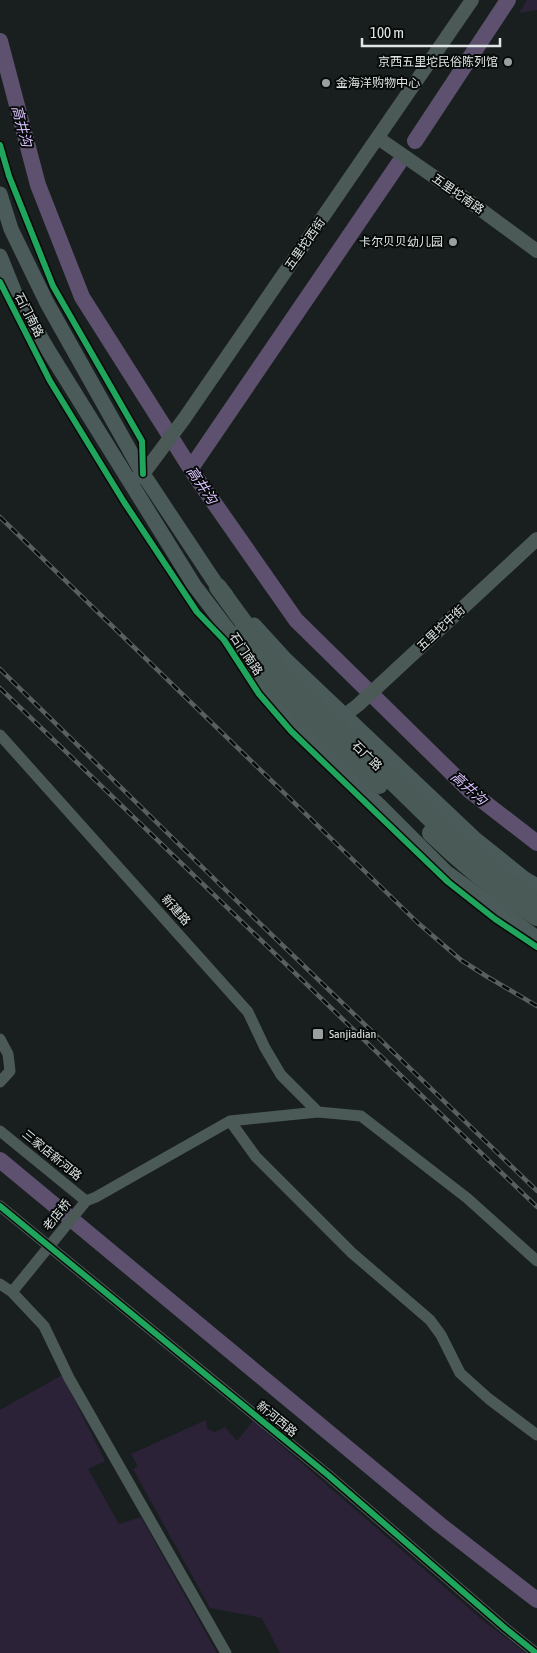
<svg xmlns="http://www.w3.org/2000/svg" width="537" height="1653" font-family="'Asap Condensed','Noto Sans SC',sans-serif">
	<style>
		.green { fill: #2b2238 }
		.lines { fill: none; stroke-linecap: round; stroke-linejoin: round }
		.river { stroke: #5d516f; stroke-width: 16 }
		.minor { stroke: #4b5957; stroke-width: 11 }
		.tertiary { stroke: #4b5957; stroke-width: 14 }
		.secondary { stroke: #4b5b5a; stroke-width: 15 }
		.primary { stroke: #495a57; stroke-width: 18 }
		.rail-casing { stroke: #57605f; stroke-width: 4.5 }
		.rail { stroke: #060a09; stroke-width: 2.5; stroke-dasharray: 8; stroke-linecap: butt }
		.cycleway-casing { stroke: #060a09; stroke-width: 9 }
		.cycleway { stroke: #20a55d; stroke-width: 6 }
		.poi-dot { fill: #9aa09f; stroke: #060a09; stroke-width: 2 }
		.labels { text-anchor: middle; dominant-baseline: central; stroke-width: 4; stroke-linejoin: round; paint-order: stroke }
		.poi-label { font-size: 12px; fill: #e0e6e5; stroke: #060a09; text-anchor: end }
		.street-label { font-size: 12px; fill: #e0e6e5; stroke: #060a09 }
		.water-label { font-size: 14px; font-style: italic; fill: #dcc3fe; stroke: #060a09 }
	</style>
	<rect width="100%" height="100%" fill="#191f1e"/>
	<!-- green -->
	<path class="green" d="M527,0H537V10L519,13Z
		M62,1375L105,1461L88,1469L119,1524L141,1517L217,1653H0V1410Z
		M206,1420L207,1429L215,1432L225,1427L237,1441L253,1421L486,1623L526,1653H280L262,1618L210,1608L133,1469L138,1466L131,1454Z"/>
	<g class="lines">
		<!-- river -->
		<path class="river" d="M0,41L38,185L82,297L196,477L296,620L470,791L537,843
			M415,141L508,0
			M191,468L399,163
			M0,1160L439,1524L537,1600"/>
		<!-- minor -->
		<path class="minor" d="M0,735L248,1012L265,1048L281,1075L318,1112
			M0,1039L8,1054L10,1071L0,1082
			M230,1121L256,1157L352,1253L430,1320L441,1335L460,1373L489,1399L537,1435
			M0,1131L86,1201
			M86,1201L96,1197L230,1121L318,1112L361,1116L467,1198L537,1261
			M0,1206L328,1475L506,1629L536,1653
			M0,1284L12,1292L44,1326L69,1378L226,1653
			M12,1292L86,1201"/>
		<!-- tertiary -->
		<path class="tertiary" d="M378,138L469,201L537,251
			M135,479L143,474L184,419L472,0
			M345,715L358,705L537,539"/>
		<!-- secondary -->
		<path class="secondary" d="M0,194L11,229L47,303L143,474L218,587L226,595
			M0,256L15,293L48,350L194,585L232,635L265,689L314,745L380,806L446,872L537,938
			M254,625L286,660L474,838L525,879L537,886"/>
		<!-- primary -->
		<path class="primary" d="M218,587L279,671L436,824L500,877L537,904
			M232,635L282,693L379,785
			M431,833C464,865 498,893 537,917"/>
		<!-- rail casing -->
		<g class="rail-casing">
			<path id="rail" d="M0,517L418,923L461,960L486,976L537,1006
				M0,669L242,906L537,1191
				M0,688L537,1207"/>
		</g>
		<!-- rail -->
		<use href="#rail" class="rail"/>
		<!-- cycleway casing -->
		<g class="cycleway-casing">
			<path id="cycleway" d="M0,145L9,176L53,286L142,441L143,474
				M0,282L50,381L124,502L197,612L224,640L259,694L291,731L448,882L495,919L537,947
				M0,1206L328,1475L506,1629L536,1653"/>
		</g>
		<!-- cycleway -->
		<use href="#cycleway" class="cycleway"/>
	</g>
	<!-- markers -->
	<g class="poi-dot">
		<circle cx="508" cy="62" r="5"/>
		<circle cx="326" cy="83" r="5"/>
		<circle cx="453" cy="242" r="5"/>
		<rect x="312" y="1028" width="12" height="12" rx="2.5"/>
	</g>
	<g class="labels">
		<!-- poi labels -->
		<g class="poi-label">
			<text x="498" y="62">京西五里坨民俗陈列馆</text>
			<text x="336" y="83" text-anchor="start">金海洋购物中心</text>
			<text x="443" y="242">卡尔贝贝幼儿园</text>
			<text x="329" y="1034" text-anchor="start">Sanjiadian</text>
		</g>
		<!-- street labels -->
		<g class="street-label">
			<text transform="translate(458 194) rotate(35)">五里坨南路</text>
			<text transform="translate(305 244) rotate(-55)">五里坨西街</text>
			<text transform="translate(29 315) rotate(63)">石门南路</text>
			<text transform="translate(441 628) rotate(-43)">五里坨中街</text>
			<text transform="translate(246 654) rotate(56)">石门南路</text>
			<text transform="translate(367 756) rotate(44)">石广路</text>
			<text transform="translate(176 910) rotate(48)">新建路</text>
			<text transform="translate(52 1155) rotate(39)">三家店新河路</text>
			<text transform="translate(57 1215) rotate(-51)">老店桥</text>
			<text transform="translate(277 1419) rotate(39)">新河西路</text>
		</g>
		<!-- water labels -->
		<g class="water-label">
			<text transform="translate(22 126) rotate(75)">高井沟</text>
			<text transform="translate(202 485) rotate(56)">高井沟</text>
			<text transform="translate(469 788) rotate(42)">高井沟</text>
		</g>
	</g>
	<!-- scale -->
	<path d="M362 38v8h138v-8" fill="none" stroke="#e0e6e5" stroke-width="2.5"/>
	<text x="370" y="38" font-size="15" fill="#e0e6e5" stroke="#060a09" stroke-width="4" paint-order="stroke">100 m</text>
</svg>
